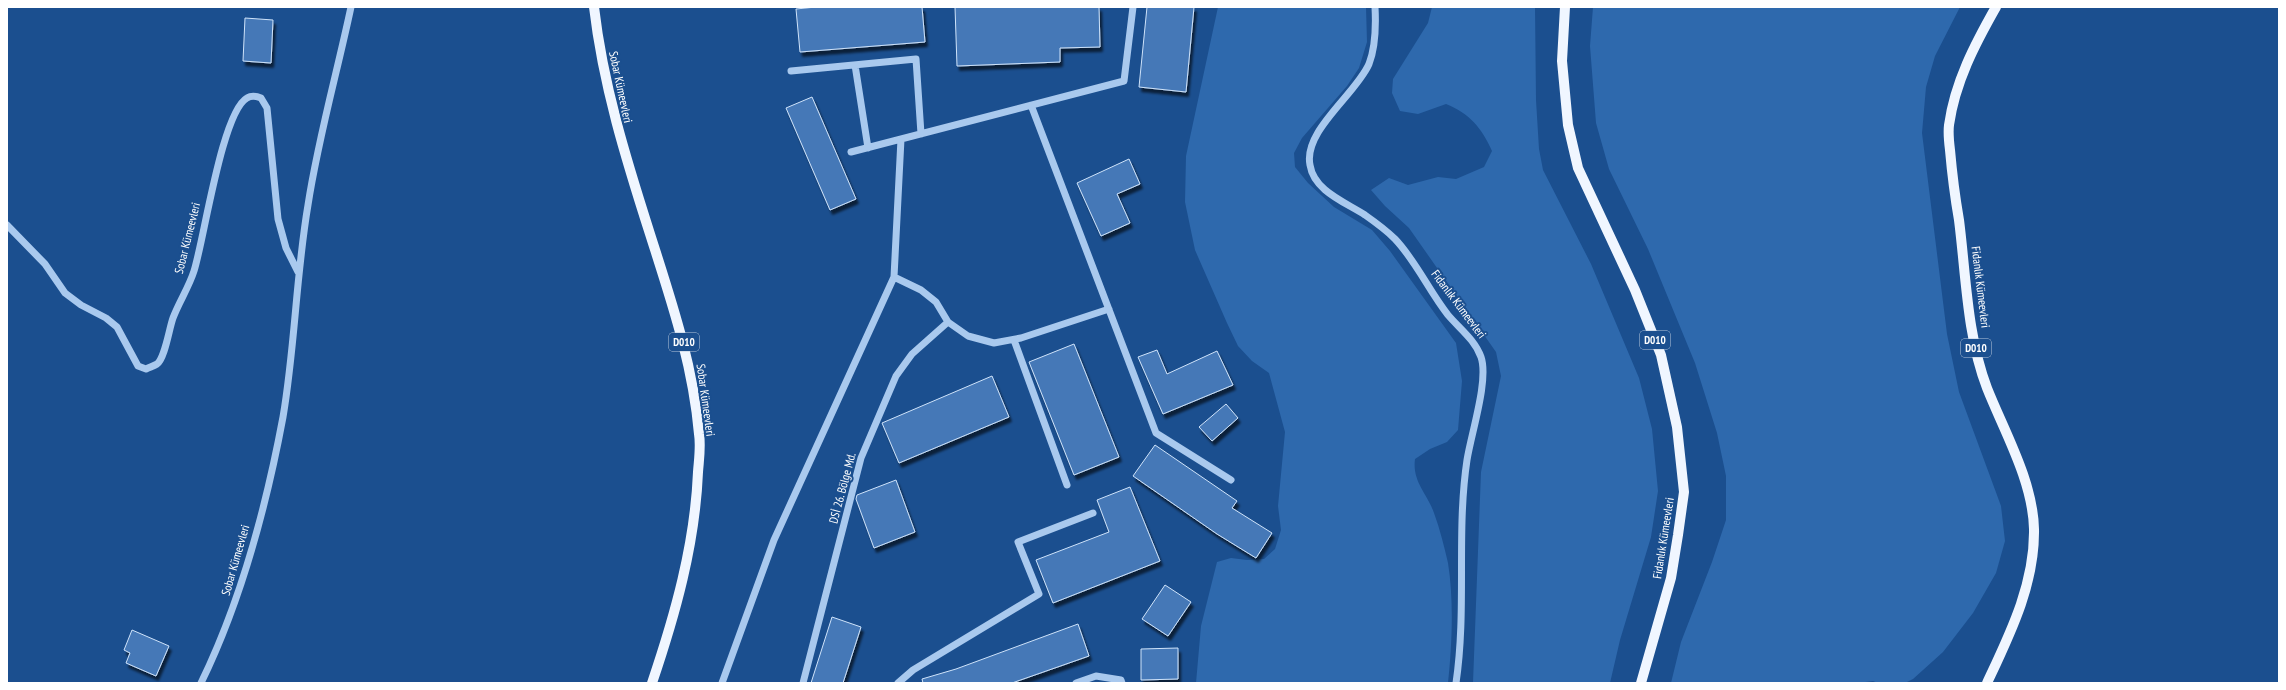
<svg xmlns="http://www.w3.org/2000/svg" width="2286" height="690" font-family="'PT Sans Narrow',sans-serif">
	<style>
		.green { fill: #2e69ad }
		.building { fill: #4478b7; stroke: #cfe3fa; filter: url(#shadow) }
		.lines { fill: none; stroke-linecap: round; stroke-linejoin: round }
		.minor { stroke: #a9c9ee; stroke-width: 7 }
		.major { stroke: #f0f6ff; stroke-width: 10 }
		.labels { text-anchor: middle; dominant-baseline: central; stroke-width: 4; stroke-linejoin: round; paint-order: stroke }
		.shield { fill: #1b4f8f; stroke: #bbcadd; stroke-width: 1 }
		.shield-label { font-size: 11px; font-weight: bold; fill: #fff }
		.street-label { font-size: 12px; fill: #fff; stroke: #1b4f8f }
	</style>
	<defs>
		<filter id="shadow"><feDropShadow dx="2.5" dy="4.5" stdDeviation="1" flood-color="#0009"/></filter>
	</defs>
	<rect width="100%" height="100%" fill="#1b4f8f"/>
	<!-- green -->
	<path class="green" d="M1218,7H1366L1367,42L1359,68L1347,86L1302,138L1294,153L1295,167L1308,183L1334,207L1372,230L1390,251L1456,343L1462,381L1458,430L1447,442L1430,449L1415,459C1412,482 1427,493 1434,513C1440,529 1444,546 1448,563C1454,600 1452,646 1448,683H1196L1201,626L1217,562L1231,558L1247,560L1264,559L1275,549L1281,530L1278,506L1285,432L1269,373L1252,361L1238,346L1227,323L1195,250L1185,202L1186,156Z
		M1432,7H1535L1536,100L1539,149L1543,170L1591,264L1639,378L1652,429L1658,491L1651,537L1620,640L1610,683H1473L1481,472L1501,376L1496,352L1409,228L1385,206L1371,190L1389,178L1408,185L1438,177L1456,179L1484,167L1492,151C1482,128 1469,113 1446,104L1418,114L1400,111L1392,93L1393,79L1428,23Z
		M1593,7H1960L1935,56L1926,87L1922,133L1947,334L1959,392L2001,506L2005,541L1996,573L1973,613L1943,652L1913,679L1905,683H1878L1873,681L1858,683H1671L1681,642L1712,562L1726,520V476L1717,433L1695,363L1648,249L1609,169L1596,123L1590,46Z"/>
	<!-- building -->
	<path class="building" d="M816,7H922L925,42L800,52L796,9Z
		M955,7H1099L1100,47L1060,48V62L957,66Z
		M1147,7H1194L1186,92L1139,87Z
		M245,18L273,20L271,63L243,61Z
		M812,97L856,199L830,210L786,108Z
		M1129,159L1140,184L1117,194L1130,223L1101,236L1077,183Z
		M1074,344L1119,457L1074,475L1029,362Z
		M1157,350L1167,374L1217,351L1233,385L1163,414L1138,357Z
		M992,376L1009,417L899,463L882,423Z
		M1226,404L1238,418L1212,441L1199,427Z
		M1155,445L1237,501L1232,508L1272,533L1256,558L1217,534L1133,476Z
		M896,480L915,532L874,548L856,499L857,495Z
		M1130,487L1160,561L1053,603L1036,560L1109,532L1097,500Z
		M1165,585L1191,602L1168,636L1142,619Z
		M832,617L861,627L843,683H811Z
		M1078,624L1089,656L1012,683H923L922,679L956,669Z
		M132,630L169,646L156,676L126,663L130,653L124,650Z
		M1178,648V679L1141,680V649Z"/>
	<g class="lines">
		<!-- minor -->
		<path class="minor" d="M1375,7C1376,26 1376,46 1369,64C1356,94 1303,131 1310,165C1314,191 1345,202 1365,215C1375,222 1386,230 1395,239C1416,261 1429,291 1448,315C1460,329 1475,340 1481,357C1489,380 1471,434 1467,460C1456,533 1467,609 1456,683
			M855,65L868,148
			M791,71L916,59L921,134
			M1031,105L1156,433L1231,480
			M851,152L1124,81L1133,7
			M7,225L45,264L65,293L81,305L106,318L117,327L138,366L146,369C150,367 154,366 157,364C165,358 169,329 173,318C179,302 189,287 194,271C204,240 222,112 247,98C252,95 256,96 261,98L267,108L278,219L286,248L298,272
			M894,277L921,290L936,302L948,322L968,336L994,343L1021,338L1109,309
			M1014,340L1067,485
			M201,683C242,599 266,508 283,417C295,347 296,275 308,205C318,139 337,73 351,7
			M722,683L774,540L894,277L901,139
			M803,683L861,458L896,376L912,354L948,322
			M898,683L913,670L1039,594L1018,542L1093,513
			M1076,683L1096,676L1121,680L1122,683"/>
		<!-- major -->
		<path class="major" d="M594,7C603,85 626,159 650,234C671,300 693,364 699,434C701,446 699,459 698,472C695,545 675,615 652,683
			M1565,7L1562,61L1568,125L1578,168L1635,290L1661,355L1677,427L1684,492L1678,535L1671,578L1641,683
			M1987,683C2010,634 2035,584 2034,529C2033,481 2004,431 1987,388C1967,336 1966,275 1959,220C1955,197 1952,173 1950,150C1949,142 1948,133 1949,125C1955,82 1975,44 1996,7"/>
	</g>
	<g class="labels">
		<!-- shield labels -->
		<g class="shield">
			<rect x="1640" y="331" width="30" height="18" rx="3"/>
			<rect x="669" y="333" width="30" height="18" rx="3"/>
			<rect x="1961" y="339" width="30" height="18" rx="3"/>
		</g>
		<g class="shield-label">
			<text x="1655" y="340">D010</text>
			<text x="684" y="342">D010</text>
			<text x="1976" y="348">D010</text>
		</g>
		<!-- street labels -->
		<g class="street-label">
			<text transform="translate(621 87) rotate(78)">Sobar Kümeevleri</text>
			<text transform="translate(187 238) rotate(-76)">Sobar Kümeevleri</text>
			<text transform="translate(1981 287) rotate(83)">Fidanlık Kümeevleri</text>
			<text transform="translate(1459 304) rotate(53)">Fidanlık Kümeevleri</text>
			<text transform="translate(706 400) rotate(82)">Sobar Kümeevleri</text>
			<text transform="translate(842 488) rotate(-75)">DSİ 26. Bölge Md.</text>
			<text transform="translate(1663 538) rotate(-81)">Fidanlık Kümeevleri</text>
			<text transform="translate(235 560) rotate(-74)">Sobar Kümeevleri</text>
		</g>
	</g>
	<!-- border -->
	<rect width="2286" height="690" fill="none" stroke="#ffffff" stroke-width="16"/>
</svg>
